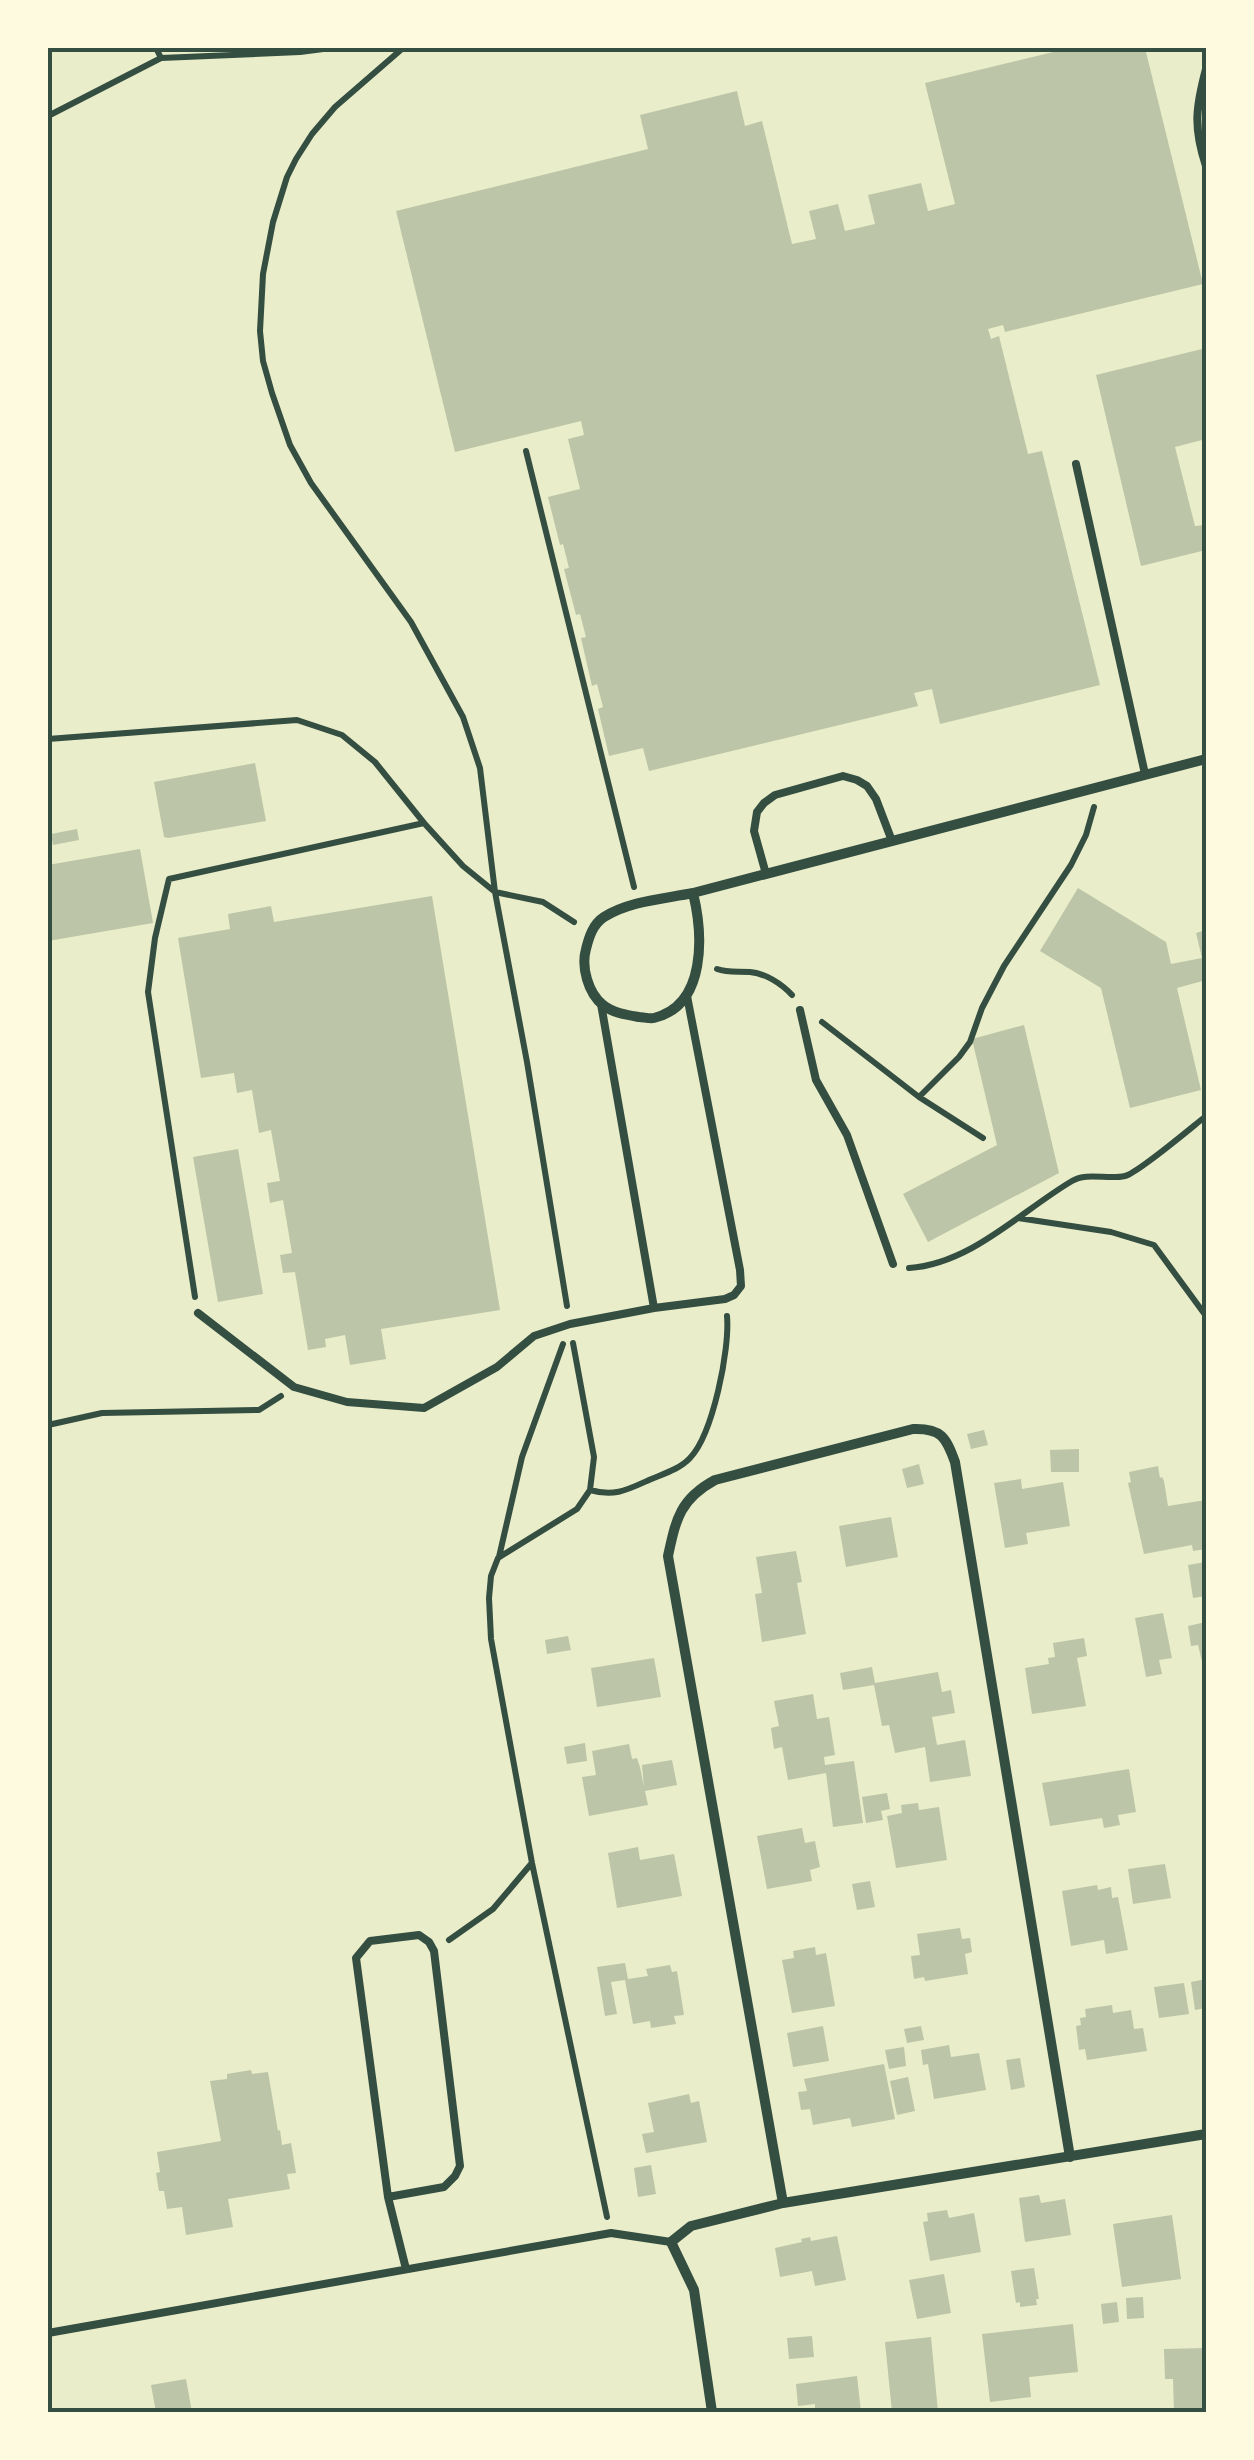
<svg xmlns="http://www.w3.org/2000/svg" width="1254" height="2460" font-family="'Golos Text',sans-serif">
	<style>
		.building { fill: #bcc5a7 }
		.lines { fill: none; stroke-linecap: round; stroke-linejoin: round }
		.path { stroke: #344e41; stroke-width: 6 }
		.service { stroke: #344e41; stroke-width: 8 }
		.minor { stroke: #344e41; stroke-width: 10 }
		.neatline { fill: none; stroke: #344e41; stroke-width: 4 }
	</style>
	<rect width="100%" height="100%" fill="#e9edc9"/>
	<!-- building -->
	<path class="building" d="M1070,48H1145L1203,284L1005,332L1003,325L988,329L991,339L999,336L1028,454L1042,451L1100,685L940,724L932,689L914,693L918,706L649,771L643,748L609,756L598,709L603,707L597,684L592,686L581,638L586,637L580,614L576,615L564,569L569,568L563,544L560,545L548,497L580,489L568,439L584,435L581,421L455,452L396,211L648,149L640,115L737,91L745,126L762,121L792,244L816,239L809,211L838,204L845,231L875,224L868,195L921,183L928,211L955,204L925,83Z
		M1206,348V439L1175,447L1195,526L1206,525V550L1141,566L1096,375Z
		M255,763L266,821L168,838L164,837L154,782Z
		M77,829L79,840L53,845L51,834Z
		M140,849L153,923L48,941V865Z
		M1078,888L1166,942L1171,964L1202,958L1196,933L1206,930V980L1177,988L1201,1090L1130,1108L1101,988L1040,951Z
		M432,896L500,1310L381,1329L386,1359L350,1365L345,1335L325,1339L326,1347L308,1350L295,1272L283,1273L280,1255L292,1253L283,1200L270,1203L267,1183L280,1181L271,1130L259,1133L252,1090L237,1093L234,1073L201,1078L178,938L230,929L228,914L271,906L274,922Z
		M1024,1025L1059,1173L928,1242L903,1194L997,1145L972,1039Z
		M238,1149L263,1294L218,1302L193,1157Z
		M984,1430L988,1445L971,1449L967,1434Z
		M1079,1449V1472H1051L1050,1450Z
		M919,1464L924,1484L907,1488L902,1469Z
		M1158,1466L1160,1478L1162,1477L1164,1481L1168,1506L1206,1500V1549L1193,1551L1192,1545L1144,1554L1128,1483L1131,1482L1129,1472Z
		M1021,1479L1022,1489L1063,1482L1070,1526L1026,1533L1028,1544L1005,1548L994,1483Z
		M891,1517L898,1557L846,1567L839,1526Z
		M796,1551L802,1582L797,1583L806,1634L762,1642L755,1594L762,1593L756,1557Z
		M1206,1562V1596L1193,1598L1188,1565Z
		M1163,1613L1172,1658L1159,1660L1162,1674L1146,1677L1135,1618Z
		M1206,1622V1674H1205L1198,1645L1191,1646L1188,1626Z
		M568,1636L571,1650L547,1654L545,1640Z
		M1084,1638L1087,1656L1077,1658L1086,1706L1032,1714L1025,1668L1049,1664L1048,1658L1055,1657L1053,1643Z
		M654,1658L661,1697L597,1707L591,1668Z
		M872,1667L875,1683L938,1672L942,1692L951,1690L955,1713L932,1717L937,1745L965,1740L971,1776L930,1782L925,1747L895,1753L889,1725L882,1726L874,1685L843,1690L840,1673Z
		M813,1694L817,1719L829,1717L835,1755L824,1757L825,1765L854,1761L863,1823L833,1827L826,1773L788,1780L782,1747L774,1749L771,1728L779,1726L774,1701Z
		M585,1743L587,1761L567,1764L564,1747Z
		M629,1744L632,1759L637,1758L640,1767L644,1787L642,1765L672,1760L677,1785L645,1791L648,1805L589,1816L582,1777L596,1775L592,1751Z
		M1129,1769L1136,1812L1118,1815L1120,1825L1104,1828L1102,1818L1050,1826L1042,1783Z
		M887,1793L890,1809L881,1811L883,1820L866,1823L862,1797Z
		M918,1803L919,1810L939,1807L947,1860L896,1868L887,1816L902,1813L901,1805Z
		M802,1828L805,1843L815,1841L820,1867L810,1870L812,1881L767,1889L757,1836Z
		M638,1847L640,1860L674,1854L682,1896L617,1908L608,1853Z
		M1165,1864L1171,1898L1133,1904L1128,1869Z
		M870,1881L875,1907L857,1910L852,1884Z
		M1097,1885L1098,1890L1111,1887L1112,1898L1118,1897L1128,1950L1106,1954L1104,1940L1071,1946L1062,1891Z
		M960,1928L962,1939L970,1938L972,1952L965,1954L968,1974L925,1981L924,1977L914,1979L911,1956L920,1955L917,1934Z
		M815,1947L816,1955L826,1953L835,2006L792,2013L782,1960L794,1958L793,1951Z
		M625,1963L628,1979L648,1976L646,1969L670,1965L672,1972L677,1971L684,2015L674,2016L676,2024L651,2028L650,2021L633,2024L625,1980L611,1982L617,2014L605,2016L597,1967Z
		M1206,1979V2008L1195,2010L1191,1982Z
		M1184,1983L1189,2014L1159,2018L1154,1987Z
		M1112,2005L1113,2013L1131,2010L1134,2029L1143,2028L1147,2051L1087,2060L1085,2049L1079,2050L1076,2026L1081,2025L1080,2018L1086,2017L1085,2009Z
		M823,2026L829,2061L793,2067L787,2033Z
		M921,2026L924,2040L907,2043L904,2029Z
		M949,2045L951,2057L979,2053L986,2090L934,2099L928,2064L923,2065L921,2050Z
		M904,2047L906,2066L889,2069L885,2050Z
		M1020,2058L1025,2087L1011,2090L1006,2060Z
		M884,2064L895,2119L852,2127L850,2118L813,2125L810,2109L801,2110L798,2092L807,2091L804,2079Z
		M251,2070L252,2074L268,2072L278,2131L280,2130L282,2145L291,2143L296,2173L287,2174L290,2189L228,2199L233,2227L186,2235L182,2207L167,2209L164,2191H159L156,2173L160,2172L157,2152L221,2141L210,2081L227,2079V2074Z
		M908,2077L915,2111L897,2115L890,2081Z
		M689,2094L691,2103L699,2101L707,2142L646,2153L642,2134L654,2132L648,2103Z
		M651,2165L656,2194L638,2197L634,2168Z
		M1039,2195L1041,2203L1065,2199L1071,2235L1025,2242L1019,2198Z
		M947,2210L949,2218L974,2213L981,2252L930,2261L923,2222L928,2221L927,2213Z
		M1172,2215L1181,2279L1122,2287L1113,2224Z
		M837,2236L846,2280L815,2286L812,2271L780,2277L775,2248L802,2242L801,2239L810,2237L811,2241Z
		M1034,2268L1039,2299H1036L1037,2305L1020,2307V2302L1016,2303L1011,2271Z
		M944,2274L951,2313L917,2319L909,2280Z
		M1143,2297L1144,2318L1127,2319L1126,2298Z
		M1117,2302L1119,2322L1103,2324L1101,2304Z
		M1073,2324L1078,2372L1029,2377L1031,2397L990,2402L982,2334Z
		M812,2336L814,2357L789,2359L787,2338Z
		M931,2337L938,2412H892L885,2342Z
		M1206,2348V2412H1174L1173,2379H1165L1164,2349Z
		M857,2376L861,2412H815V2404L798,2406L796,2384Z
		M186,2379L192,2412H156L151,2385Z"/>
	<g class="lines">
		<!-- path -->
		<path class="path" d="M403,48L335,107L312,134L296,159L287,177L273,222L263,274L260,331L263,361L272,393L290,445L311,483L411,622L463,717L480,768L495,892L527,1062L567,1306
			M161,58L300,52L331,48
			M48,116L161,58L156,48
			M526,451L634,887
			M48,739L297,720L342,735L375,762L424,823L463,866L495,892L543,902L574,922
			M717,969C728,973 738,971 750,972C765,973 782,984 792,995
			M822,1022L919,1097L983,1138
			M919,1097L959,1057L970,1042L982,1008L1004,966L1071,865L1086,835L1094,807
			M1018,1218L1111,1232L1154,1245L1206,1316
			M909,1268C971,1264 1021,1211 1072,1181C1087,1172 1108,1180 1125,1176C1138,1173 1192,1127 1206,1116
			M195,1297L148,992L155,938L169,879L424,823
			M573,1343L594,1457L590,1490L577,1509L498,1558L491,1576L489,1598L491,1639L532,1863L607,2217
			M48,1425L102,1413L259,1410L281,1396
			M590,1490C614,1497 627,1490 649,1480C663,1474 680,1469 690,1458C713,1434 730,1349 727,1316
			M499,1557L522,1457L563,1344
			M449,1940L493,1909L531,1864"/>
		<!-- service -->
		<path class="service" d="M1206,69C1196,107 1193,127 1206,166
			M1076,464L1145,774
			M766,874L754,831L757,812L764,803L775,795L843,776L857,780L867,786L876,799L892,841
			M601,1004L654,1308
			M800,1010L816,1080L847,1135L893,1264
			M198,1313L294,1387L347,1402L424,1408L497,1367L534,1336L570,1324L654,1308L725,1299L734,1295L741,1286L740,1270L687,996
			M388,2197L444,2187L455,2176L460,2166L434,1951L429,1942L419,1935L370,1941L356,1958L388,2197L406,2269
			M48,2333L611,2233L671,2242"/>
		<!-- minor -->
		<path class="minor" d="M693,893C703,934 707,1005 654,1018C650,1019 643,1017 639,1017C627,1015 613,1013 603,1005C588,993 581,967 586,949C589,937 593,924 604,917C630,901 663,899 693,893L1206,759
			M783,2203L668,1556C676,1519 680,1499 715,1480L913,1429C941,1428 946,1437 955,1462L1070,2157
			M712,2412L694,2290L671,2242L691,2226L783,2203L1206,2134"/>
	</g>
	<!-- border -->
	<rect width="1254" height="2460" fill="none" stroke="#fefae0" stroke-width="100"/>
	<rect x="50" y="50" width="1154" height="2360" class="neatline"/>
</svg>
